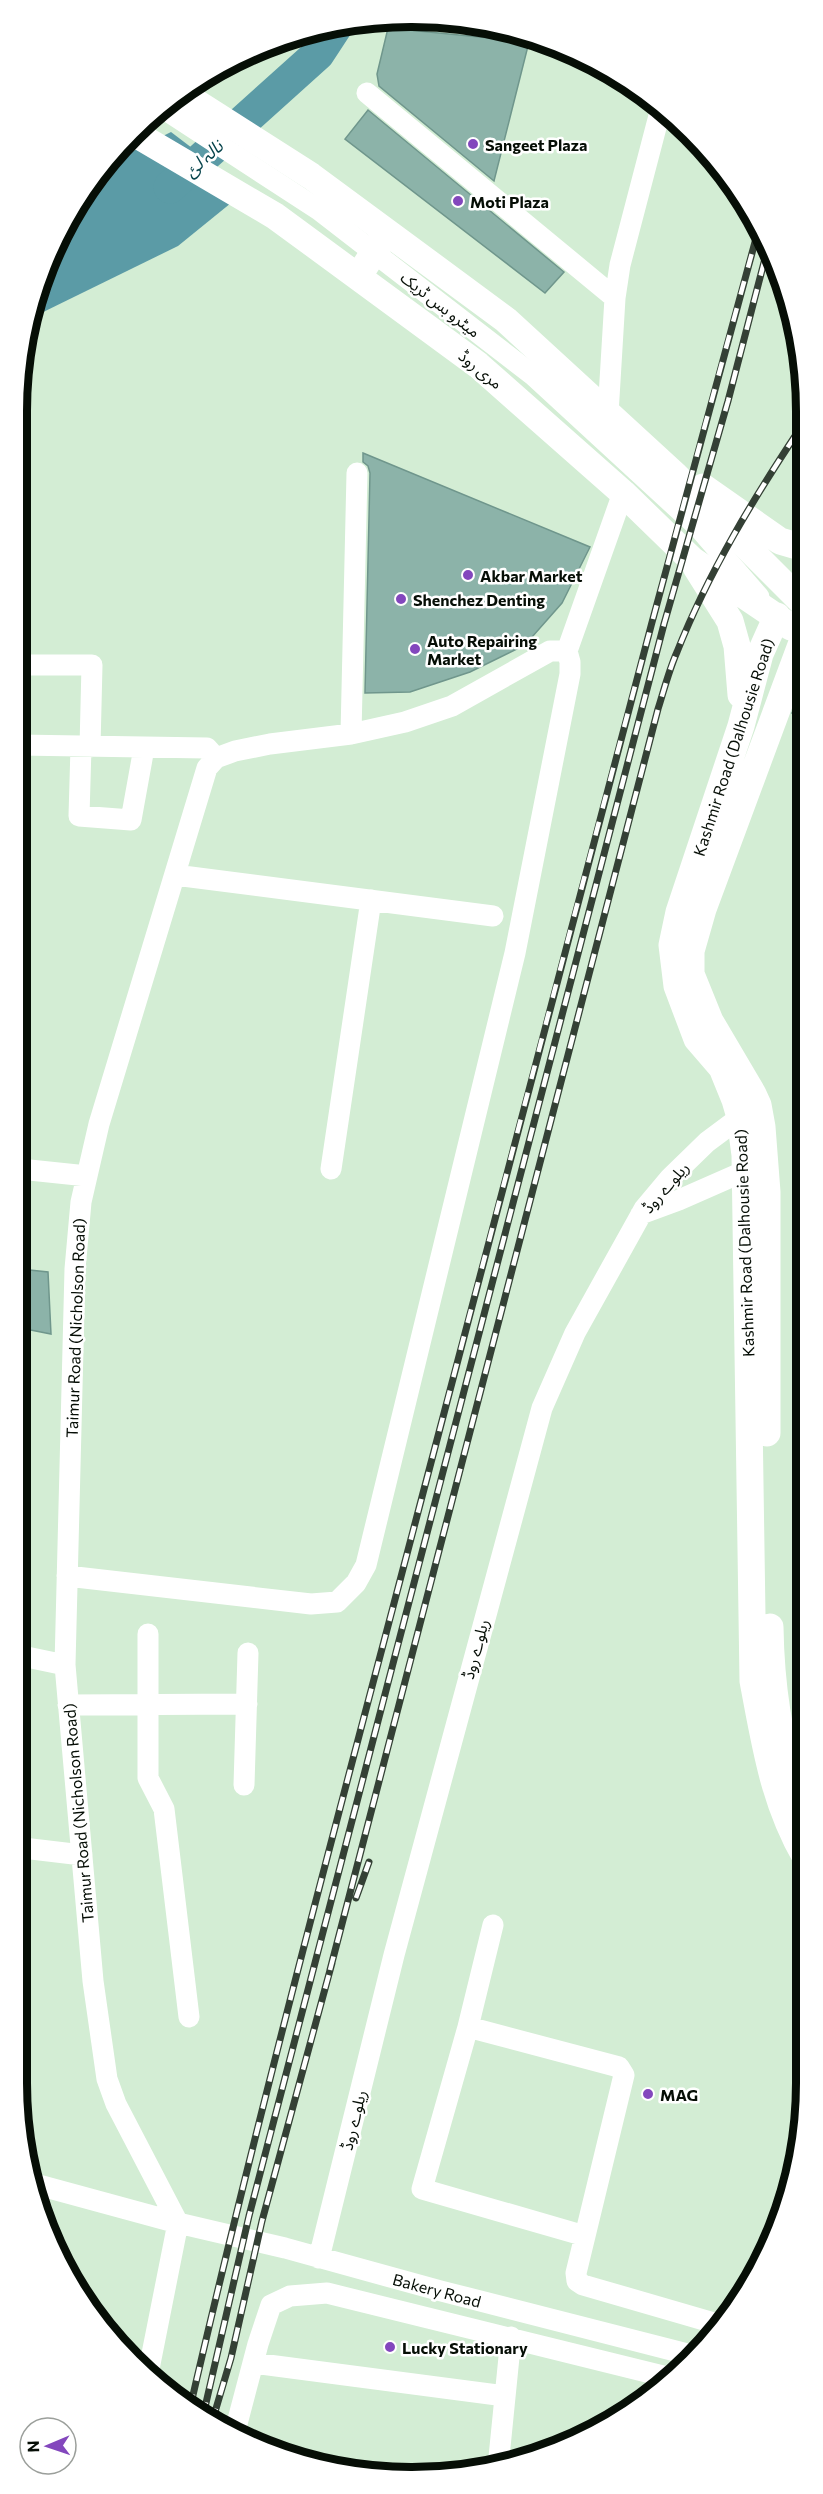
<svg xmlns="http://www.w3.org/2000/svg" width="823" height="2494" font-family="Commissioner,'Noto Sans Arabic',sans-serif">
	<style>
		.water { fill: #5b9ba6 }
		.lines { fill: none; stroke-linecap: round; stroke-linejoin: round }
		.river { stroke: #5b9ba6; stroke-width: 33 }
		.building { fill: #8cb3a9; stroke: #6f968c; stroke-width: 1.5 }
		.minor { stroke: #fff; stroke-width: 21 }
		.major { stroke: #fff; stroke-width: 27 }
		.rail-casing { stroke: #344035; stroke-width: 7 }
		.rail { stroke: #fff; stroke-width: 4.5; stroke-dasharray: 14; stroke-linecap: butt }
		.poi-dot { fill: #8347bd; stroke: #fff; stroke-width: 2 }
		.labels { text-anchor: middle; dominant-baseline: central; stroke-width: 5; stroke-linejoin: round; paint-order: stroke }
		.poi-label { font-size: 16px; font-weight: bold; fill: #060e06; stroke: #fff; text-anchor: start }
		.street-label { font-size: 16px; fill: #060e06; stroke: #fff }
		.water-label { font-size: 18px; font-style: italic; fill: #08454d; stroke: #fff }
		.rim { fill: none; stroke: #060e06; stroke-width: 8 }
	</style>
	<rect width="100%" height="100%" fill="#d3edd4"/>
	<!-- water -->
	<path class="water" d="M171,132L247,190L178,246L29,319L30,310L57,237L98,171L103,166Z"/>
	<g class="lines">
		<!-- river -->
		<path class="river" d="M170,187L318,54L337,25"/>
	</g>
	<!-- building -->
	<path class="building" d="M388,28L529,42L494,181L379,86L377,74Z
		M368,110L564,272L545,293L345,139Z
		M363,453L590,547L562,603L525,645L470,672L410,692L365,693L370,473L368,466L363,462Z
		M804,687V724L792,713Z
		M20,1269L48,1272L51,1334L20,1328Z"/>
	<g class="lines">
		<!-- minor -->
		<path class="minor" d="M367,93L615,298
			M161,107L319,210L534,376L699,528L759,597
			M608,414L615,298L620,265L660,112
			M18,665H92L90,747
			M351,734L357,473
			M18,745L207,748L216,758
			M81,747L79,816L131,820L144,748
			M175,875L493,916
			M20,1169L87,1176
			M331,1169L371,900
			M641,1214L679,1200L745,1171L759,1170
			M67,1576L311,1604L337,1602L356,1583L366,1565L515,953L570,674V662L567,651
			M148,1634V1778L164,1809L189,2017
			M22,1656L65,1665
			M68,1705L247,1704
			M244,1785L248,1653
			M23,1848L82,1855
			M493,1925L468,2027L422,2189L585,2236
			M468,2027L619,2067L624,2075L576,2273L577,2281L583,2285L721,2325
			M31,2183L178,2223L285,2248L441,2291L695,2356
			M178,2223L116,2104L107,2079L93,1981L65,1665L75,1269L81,1202L99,1124L207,768L216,758L235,751L270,744L351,734L405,722L452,706L550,651H567L623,493
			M319,2258L394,1955L542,1408L575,1333L644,1209L670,1178L707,1142L750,1110
			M253,2363L505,2396
			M148,2374L178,2223
			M234,2435L258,2344L271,2305L290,2296L327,2293L671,2378
			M498,2467L511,2337"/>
		<!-- major -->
		<path class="major" d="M181,93L311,176L506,320L676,476L804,604
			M134,133L275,216L478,365L623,493L692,560L791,627
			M358,277L387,232
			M703,487L780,541L804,548
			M696,567L730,621L737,646L741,695
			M777,616L760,654L741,726L679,912L672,945L677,986L697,1039L722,1068L735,1100L740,1117L745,1155L753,1681C765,1744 773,1801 806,1858
			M767,1433V1192L762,1127L758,1105L753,1094L710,1021L691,974V951L703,909L804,637
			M770,1627C771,1690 781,1757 806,1815"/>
		<!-- rail casing -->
		<g class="rail-casing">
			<path id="rail" d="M356,1898L369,1862
				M330,1970L658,709C664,690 669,670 677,652C709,571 755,496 803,424
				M190,2408C264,2088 350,1772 433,1455C540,1046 646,638 758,231
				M203,2416L249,2216L664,624L728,401L768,247
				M212,2422L231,2358L262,2221L332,1963"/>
		</g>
		<!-- rail -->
		<use href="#rail" class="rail"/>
	</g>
	<!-- markers -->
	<g class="poi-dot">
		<circle cx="473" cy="144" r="6"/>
		<circle cx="458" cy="201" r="6"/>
		<circle cx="468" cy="575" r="6"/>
		<circle cx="401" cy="599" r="6"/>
		<circle cx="415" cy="649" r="6"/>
		<circle cx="648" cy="2094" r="6"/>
		<circle cx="390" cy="2347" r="6"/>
	</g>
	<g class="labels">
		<!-- poi labels -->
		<g class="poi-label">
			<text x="485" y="144">Sangeet Plaza</text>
			<text x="470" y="201">Moti Plaza</text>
			<text x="480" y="575">Akbar Market</text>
			<text x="413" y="599">Shenchez Denting</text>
			<text x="427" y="640">Auto Repairing<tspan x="427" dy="18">Market</tspan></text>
			<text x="660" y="2094">MAG</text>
			<text x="402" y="2347">Lucky Stationary</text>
		</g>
		<!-- street labels -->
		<g class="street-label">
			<text transform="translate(441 304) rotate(38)">میٹرو بس ٹریک</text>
			<text transform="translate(481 369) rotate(39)">مری روڈ</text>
			<text transform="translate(733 747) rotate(-72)">Kashmir Road (Dalhousie Road)</text>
			<text transform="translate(665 1187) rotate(-49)">ریلوے روڈ</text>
			<text transform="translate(744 1243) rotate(-92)">Kashmir Road (Dalhousie Road)</text>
			<text transform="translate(75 1328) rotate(-88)">Taimur Road (Nicholson Road)</text>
			<text transform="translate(475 1649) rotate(-75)">ریلوے روڈ</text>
			<text transform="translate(78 1813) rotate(-95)">Taimur Road (Nicholson Road)</text>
			<text transform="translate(353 2120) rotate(-76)">ریلوے روڈ</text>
			<text transform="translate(437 2290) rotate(15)">Bakery Road</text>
		</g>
		<!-- water labels -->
		<g class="water-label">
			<text transform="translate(203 158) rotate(-42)">نالہ لئ</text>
		</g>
	</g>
	<!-- crop -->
	<path d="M0 0H823V2494H0ZM411 27H412A384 384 0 0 1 796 411V2083A384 384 0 0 1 412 2467H411A384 384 0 0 1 27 2083V411A384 384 0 0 1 411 27Z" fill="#fff" fill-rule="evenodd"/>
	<path class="rim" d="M411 27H412A384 384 0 0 1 796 411V2083A384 384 0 0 1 412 2467H411A384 384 0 0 1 27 2083V411A384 384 0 0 1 411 27Z"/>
	<!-- north arrow -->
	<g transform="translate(48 2446) rotate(268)"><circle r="28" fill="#ffffff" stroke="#9b9f9b" stroke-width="1.5"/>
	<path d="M0-4.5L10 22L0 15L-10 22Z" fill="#8347bd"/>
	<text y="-9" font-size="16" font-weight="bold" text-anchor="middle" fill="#060e06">N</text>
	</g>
</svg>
